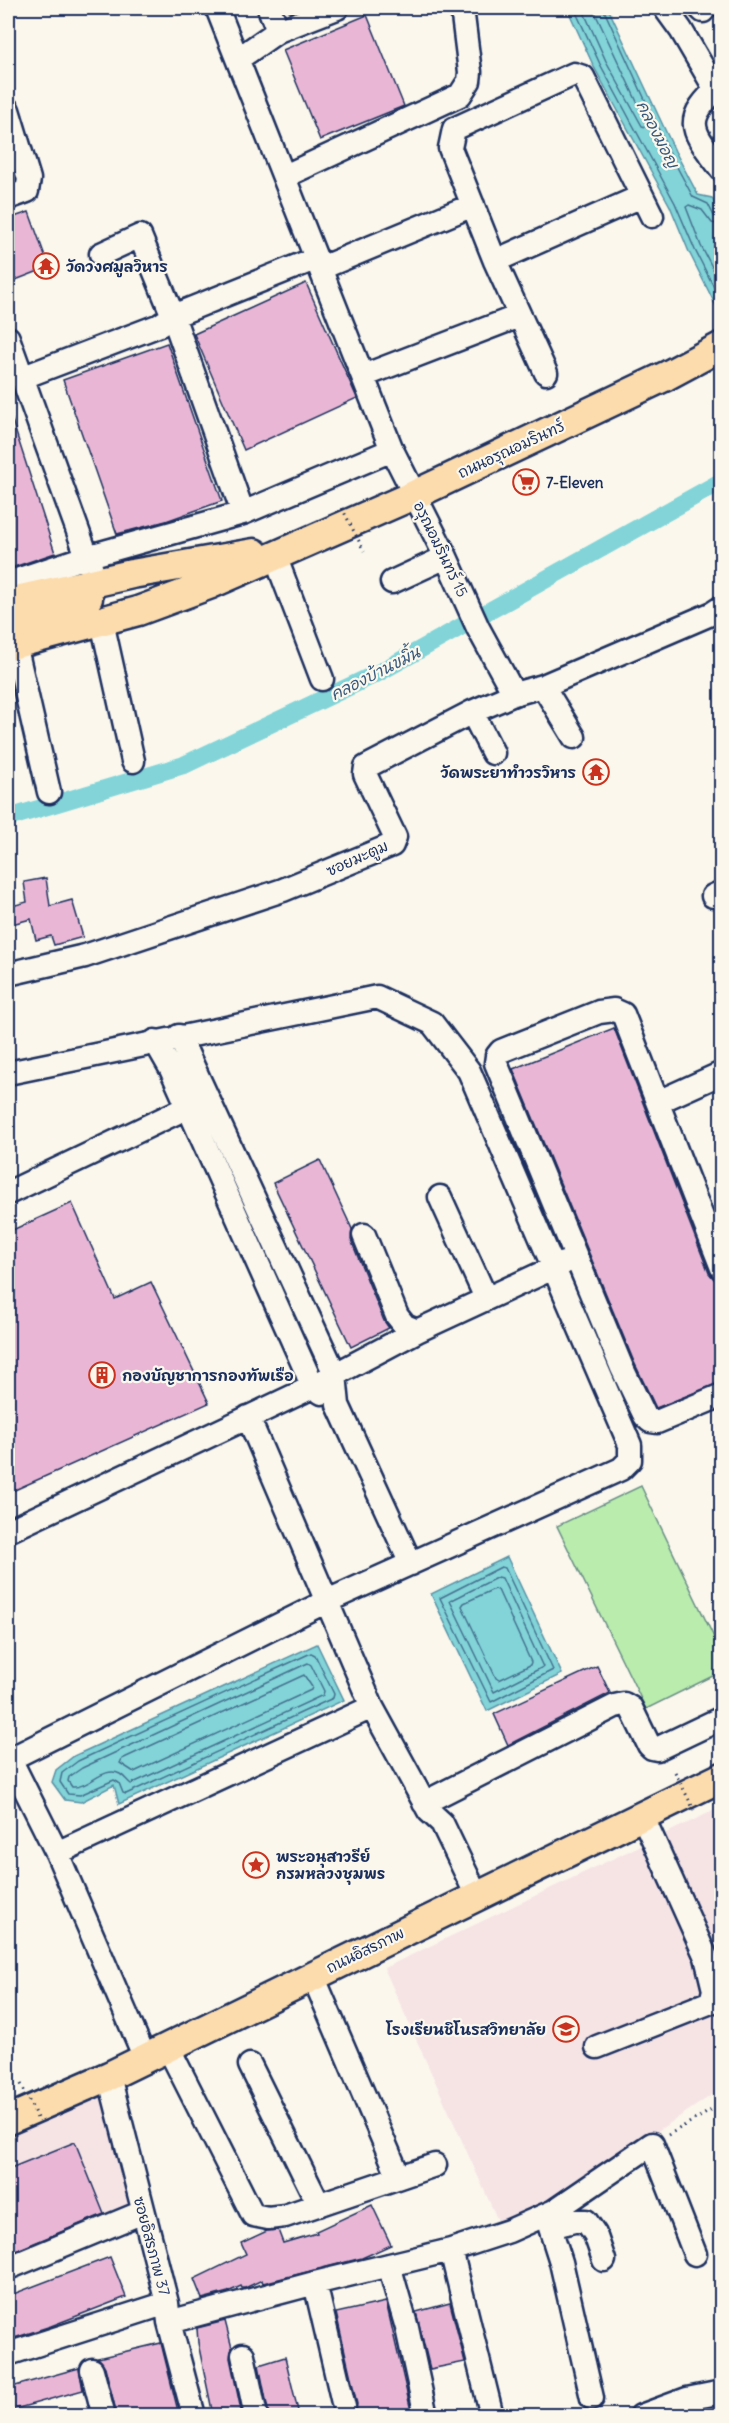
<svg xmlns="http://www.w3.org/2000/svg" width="729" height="2423" font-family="Delius,'Playpen Sans Thai',sans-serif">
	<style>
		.built { fill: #f6e4e5 }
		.pitch { fill: #b9ecad; stroke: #6a8e86; stroke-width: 1.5 }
		.water { fill: #82d4d8; stroke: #5992a7; stroke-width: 1.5 }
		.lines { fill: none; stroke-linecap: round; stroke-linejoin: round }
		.shore { stroke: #44718f; stroke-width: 1.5 }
		.canal { stroke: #82d4d8; stroke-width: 18 }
		.building { fill: #e9b7d5; stroke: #1b2f5e; stroke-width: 1.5 }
		.minor-casing { stroke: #1b2f5e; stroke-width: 27 }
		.major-casing { stroke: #1b2f5e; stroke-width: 33 }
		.path { stroke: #1b2f5e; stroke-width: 3; stroke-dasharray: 1.5 4.5; stroke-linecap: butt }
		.minor { stroke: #fbf7ec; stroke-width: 22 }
		.major { stroke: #fcdcac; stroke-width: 28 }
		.path-bridge { stroke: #1b2f5e; stroke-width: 3; stroke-dasharray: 1.5 4.5; stroke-linecap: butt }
		.labels { text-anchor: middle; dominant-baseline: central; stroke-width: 4.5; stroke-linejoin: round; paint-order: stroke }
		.poi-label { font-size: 15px; font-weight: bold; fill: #1b2f5e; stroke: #fbf7ec; text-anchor: start }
		.street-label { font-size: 15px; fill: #1b2f5e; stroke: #fbf7ec }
		.water-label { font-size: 16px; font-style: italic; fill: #35587c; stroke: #fbf7ec }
	</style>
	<rect width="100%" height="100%" fill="#fbf7ec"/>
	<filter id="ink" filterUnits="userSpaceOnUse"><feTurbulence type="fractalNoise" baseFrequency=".0167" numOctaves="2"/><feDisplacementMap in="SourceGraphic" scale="12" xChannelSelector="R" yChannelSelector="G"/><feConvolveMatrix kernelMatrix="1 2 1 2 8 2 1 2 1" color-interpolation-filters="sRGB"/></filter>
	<g filter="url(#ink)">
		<!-- built -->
		<path class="built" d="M721,1807V2089L545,2206L499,2223L384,1968Z
			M119,2085L153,2202L124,2211L8,2257V2137Z"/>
		<!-- pitch -->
		<path class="pitch" d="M641,1486L722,1654L721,1672L646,1709L557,1526Z"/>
		<!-- water -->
		<path class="water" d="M567,8H608L675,151L698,195L712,198L721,217V316L689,252L670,206L594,67Z
			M507,1557L562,1674L487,1711L431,1594Z
			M317,1644L344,1700L119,1804L114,1785L81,1802L65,1800L52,1782L56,1770L74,1756Z"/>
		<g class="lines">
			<!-- shore -->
			<path class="shore" d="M574,8L600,64L675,203L695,250L722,303
				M582,8L606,61L642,126L646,127L647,123L596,15L595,8
				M603,8L670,154L693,197L708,204L714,216L722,218
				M722,225L712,223L702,210L689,205L686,207L701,246L722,286
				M501,1567L505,1568L553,1670L491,1702L440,1598Z
				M498,1577L502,1578L543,1667L494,1692L450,1601Z
				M494,1589L498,1590L531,1662L530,1665L499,1680L496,1678L462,1606L464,1603Z
				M311,1653L315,1655L334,1694L333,1698L126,1794L123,1793L119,1783L114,1780L80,1795L68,1794L60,1782L62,1773L78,1761Z
				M308,1663L311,1665L324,1691L323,1695L131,1784C127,1781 125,1777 120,1774C104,1765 88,1789 72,1787L68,1781L69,1777L82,1768Z
				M304,1675L312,1687L311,1690L134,1772L120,1763L122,1759Z"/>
			<!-- canal -->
			<path class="canal" d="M8,818L184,765L380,672L722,481"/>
		</g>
		<!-- building -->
		<path class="building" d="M367,15L404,106L320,140L283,50Z
			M29,212L49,267L13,281L8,266V219Z
			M306,283L357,398L244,450L194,334Z
			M167,343L222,501L166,521L117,534L63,380Z
			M10,414L55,553L8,569V415Z
			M46,878L50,906L72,900L83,937L54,945L51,936L36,940L31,919L8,925V907L27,902L24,882Z
			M614,1028L709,1273L714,1279L722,1281V1382L656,1408L634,1362L513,1069Z
			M320,1160L352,1229L351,1240L384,1321L389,1328L351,1347L273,1183Z
			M72,1203L115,1299L151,1282L209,1403L8,1493V1232Z
			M597,1666L610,1693L508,1745L494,1714Z
			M75,2142L104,2214L8,2254V2169Z
			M372,2205L391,2245L362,2258L263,2283L262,2280L245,2288H242L241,2286L228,2292L202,2299L194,2279L246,2254L241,2243L267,2231L278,2230L283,2243L317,2233L316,2231Z
			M110,2257L126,2297L51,2326L8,2340V2296Z
			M386,2302L412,2415H354L357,2404L336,2313Z
			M450,2303L465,2362L430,2369L416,2312Z
			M225,2321L232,2348L230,2358L242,2415H213L198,2343L197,2328Z
			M161,2343L179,2415H117L105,2367L98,2358Z
			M285,2357L299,2415H269L259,2365Z
			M79,2368L83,2390L8,2411V2388Z"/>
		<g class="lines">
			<!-- minor casing -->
			<g class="minor-casing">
				<path id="minor" d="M217,8L392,450L446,557L478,628L514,694
					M269,8L278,31
					M665,8L681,30L716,90
					M700,8L703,11
					M238,59L278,31L337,8
					M722,84C680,122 692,130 722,170
					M8,110L29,179L27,191L8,198
					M285,176L460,95L469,81L470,72L462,8
					M101,254L140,236L173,316L243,513
					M495,261L642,196
					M321,268L473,205
					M8,338L92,570
					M546,373L495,261L450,148L454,129L574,74L583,77L652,216
					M363,376L519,316
					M21,378L160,325L173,316L317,258
					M275,556L322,679
					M392,582L446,557
					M8,583L86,557L243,513L392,450
					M102,622L133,761
					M15,644L49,792
					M543,686L574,737
					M472,712L493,753
					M713,896L722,892
					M8,974L85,956L283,890L392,845L395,837L365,774L366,767L472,712L514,694L543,686L713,613L722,607
					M179,1036L335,1374L338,1405L411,1564
					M155,1041L171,1069L307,1373L311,1385L322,1393
					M8,1073L377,997L432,1023L469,1071L630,1445V1460L621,1469L325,1602L8,1760
					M658,1102L722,1073
					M8,1193L188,1107
					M440,1197L486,1298
					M364,1235L397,1316L405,1326L417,1331L564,1263
					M722,1268L623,1014L614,1010L599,1012L501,1051L497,1056L496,1063L622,1368L645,1416L650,1421L657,1422L722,1395
					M248,1417L372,1707L429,1811L442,1823L477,1896
					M8,1531L302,1392L417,1331
					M8,1755L57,1853L145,2058
					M424,1803L615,1706L624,1704L631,1708L649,1745L652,1748L657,1749L722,1718
					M57,1853L372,1707
					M313,1976L399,2177
					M168,2047L253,2215L268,2218L285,2216L435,2165
					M597,2047L711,2002L714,1990L706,1957L643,1817
					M250,2065L319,2205
					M109,2076L167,2303L169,2322L194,2416
					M546,2215L561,2262L592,2398
					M550,2227L574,2221H586L595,2234L604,2260
					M451,2250L492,2416
					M389,2265L407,2328L426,2416
					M8,2268L143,2212
					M315,2283L344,2407
					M169,2322L315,2283L451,2250L509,2231L554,2211L652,2144L695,2254
					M8,2354L167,2303
					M243,2355L256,2416
					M92,2370L104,2416
					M641,2416L687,2399L722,2392"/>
			</g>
			<!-- major casing -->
			<g class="major-casing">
				<path id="major" d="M8,602L132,574L254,553
					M8,625L44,615L88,598
					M8,646L138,611L211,584L414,495L666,376L722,346
					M8,2120L109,2076L722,1777"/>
			</g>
			<!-- path -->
			<path class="path" d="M668,2135L722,2104"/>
			<!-- minor -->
			<use href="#minor" class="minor"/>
			<!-- major -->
			<use href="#major" class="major"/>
			<!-- path-bridge -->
			<path class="path-bridge" d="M342,508L364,551
				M675,1772L694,1810
				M21,2084L38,2120"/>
		</g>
	</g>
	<!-- icons -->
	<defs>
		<g id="temple-ring" transform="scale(1.35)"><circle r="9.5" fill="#fbf7ec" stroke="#c8321e" stroke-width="1.5"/><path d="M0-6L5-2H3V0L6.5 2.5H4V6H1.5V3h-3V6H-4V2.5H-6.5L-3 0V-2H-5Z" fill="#c8321e"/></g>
		<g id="supermarket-ring" transform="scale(1.35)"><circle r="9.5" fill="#fbf7ec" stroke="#c8321e" stroke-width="1.5"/><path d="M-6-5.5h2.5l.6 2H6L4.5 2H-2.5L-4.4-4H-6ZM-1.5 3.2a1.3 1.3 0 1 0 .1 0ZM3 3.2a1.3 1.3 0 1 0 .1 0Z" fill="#c8321e"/></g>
		<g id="building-ring" transform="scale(1.35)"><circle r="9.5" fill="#fbf7ec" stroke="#c8321e" stroke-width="1.5"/><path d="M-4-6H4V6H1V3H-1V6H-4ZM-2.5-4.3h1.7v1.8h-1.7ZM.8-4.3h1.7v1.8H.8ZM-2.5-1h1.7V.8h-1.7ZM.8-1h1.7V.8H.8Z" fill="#c8321e"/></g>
		<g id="sight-ring" transform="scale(1.35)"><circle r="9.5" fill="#fbf7ec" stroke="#c8321e" stroke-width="1.5"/><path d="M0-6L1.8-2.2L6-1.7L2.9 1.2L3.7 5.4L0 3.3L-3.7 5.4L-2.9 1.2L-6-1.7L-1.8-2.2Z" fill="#c8321e"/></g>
		<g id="school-ring" transform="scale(1.35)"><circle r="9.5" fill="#fbf7ec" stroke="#c8321e" stroke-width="1.5"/><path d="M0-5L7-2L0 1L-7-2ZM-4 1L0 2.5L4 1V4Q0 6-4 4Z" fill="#c8321e"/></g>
	</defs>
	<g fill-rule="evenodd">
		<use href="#temple-ring" x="46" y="266"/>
		<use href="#supermarket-ring" x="526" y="482"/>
		<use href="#temple-ring" x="596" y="772"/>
		<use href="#building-ring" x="102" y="1375"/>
		<use href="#sight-ring" x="256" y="1865"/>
		<use href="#school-ring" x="566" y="2029"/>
	</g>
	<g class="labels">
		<!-- poi labels -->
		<g class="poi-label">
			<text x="66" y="266">วัดวงศมูลวิหาร</text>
			<text x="546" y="482">7-Eleven</text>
			<text x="576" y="772" text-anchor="end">วัดพระยาทําวรวิหาร</text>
			<text x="122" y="1375">กองบัญชาการกองทัพเรือ</text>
			<text x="276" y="1856">พระอนุสาวรีย์<tspan x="276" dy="17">กรมหลวงชุมพร</tspan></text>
			<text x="546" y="2029" text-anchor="end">โรงเรียนชิโนรสวิทยาลัย</text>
		</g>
		<!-- street labels -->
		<g class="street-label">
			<text transform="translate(511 449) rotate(-25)">ถนนอรุณอมรินทร์</text>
			<text transform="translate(441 549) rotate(64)">อรุณอมรินทร์ 15</text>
			<text transform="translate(357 858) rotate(-24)">ซอยมะตูม</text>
			<text transform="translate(365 1950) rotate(-26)">ถนนอิสรภาพ</text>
			<text transform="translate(152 2246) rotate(75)">ซอยอิสรภาพ 37</text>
		</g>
		<!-- water labels -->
		<g class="water-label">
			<text transform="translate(658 134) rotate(63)">คลองมอญ</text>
			<text transform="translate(375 673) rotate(-27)">คลองบ้านขมิ้น</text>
		</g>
	</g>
	<!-- margin -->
	<rect width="729" height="2423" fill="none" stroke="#fbf7ec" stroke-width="30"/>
	<rect x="15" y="15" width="699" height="2393" fill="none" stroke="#1b2f5e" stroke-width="2" filter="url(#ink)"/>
</svg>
